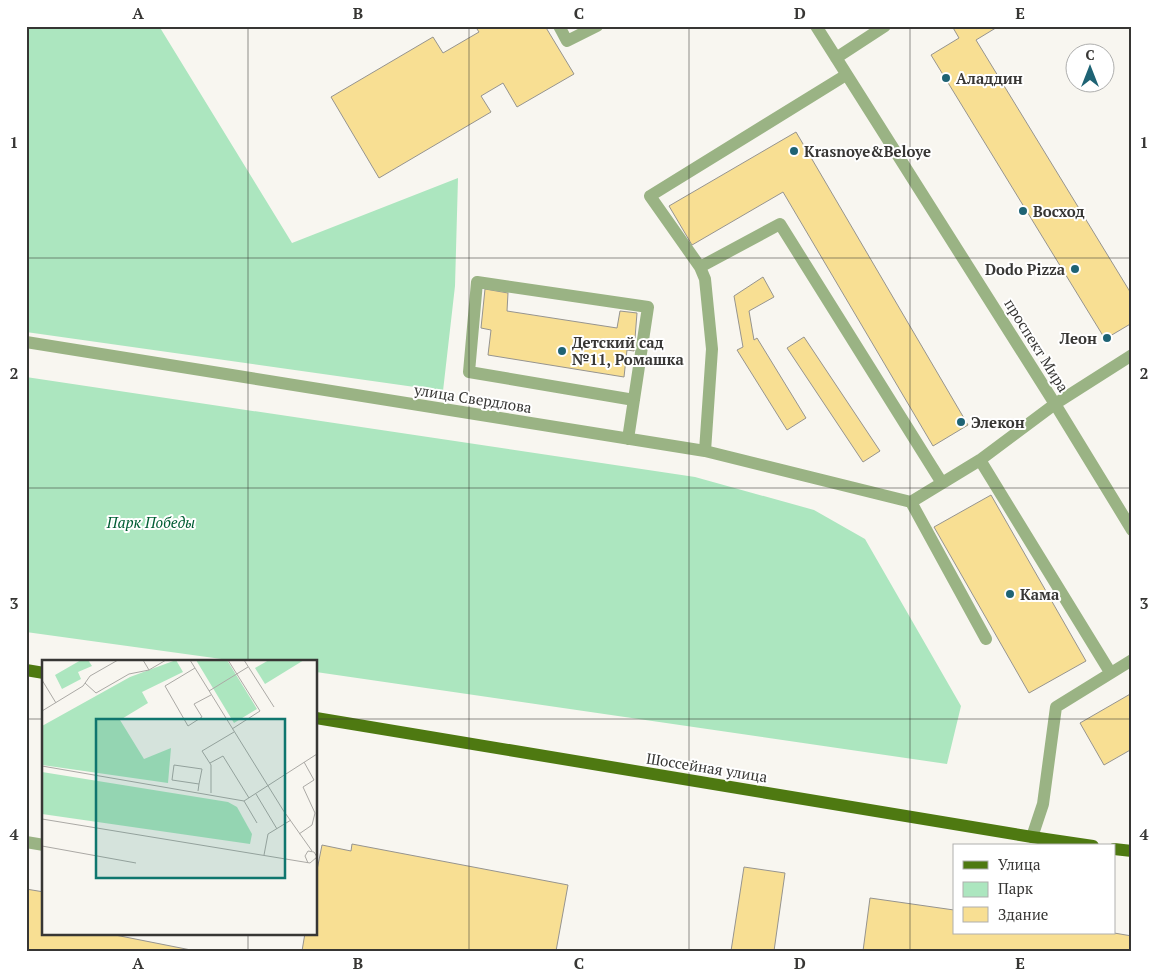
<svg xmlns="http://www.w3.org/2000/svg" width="1158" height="977" font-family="'PT Serif',serif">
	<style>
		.green { fill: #ace6bf }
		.building { fill: #f8df93; stroke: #96948f }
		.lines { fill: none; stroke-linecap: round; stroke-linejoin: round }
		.minor { stroke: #9ab384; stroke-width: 12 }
		.major { stroke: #4e7911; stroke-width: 12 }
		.grid { fill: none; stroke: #373634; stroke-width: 1; stroke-opacity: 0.55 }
		.poi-dot { fill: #1e6374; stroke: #fff; stroke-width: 2 }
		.labels { text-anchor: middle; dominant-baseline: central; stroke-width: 4; stroke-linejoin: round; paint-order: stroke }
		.poi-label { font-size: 15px; font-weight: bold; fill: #373634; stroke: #fff; text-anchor: start }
		.street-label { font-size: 15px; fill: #373634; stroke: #fff }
		.park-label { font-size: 15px; font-style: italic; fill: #005d33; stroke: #fff }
		.inset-road { fill: none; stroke: #aba9a5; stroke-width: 1 }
		.view { fill: #0f766e; fill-opacity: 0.15; stroke: #0f766e; stroke-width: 2.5 }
		.inset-edge { fill: none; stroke: #373634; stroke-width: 2.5 }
		.neatline { fill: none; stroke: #373634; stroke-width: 2 }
		.grid-label { font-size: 16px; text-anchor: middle; font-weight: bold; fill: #373634 }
	</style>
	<rect width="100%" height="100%" fill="#f8f6f0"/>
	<!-- green -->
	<path class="green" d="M26,26H159L292,243L458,178L455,286L443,391L26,332Z
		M26,377L695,477L814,510L865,539L961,706L947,764L316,672V661H236L26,632Z"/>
	<!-- building -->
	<path class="building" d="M475,26H545L574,74L517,107L503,83L481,96L491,112L379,178L331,97L433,37L443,53L479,32Z
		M952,26H999L976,40L1132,295V323L1105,339L931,55L959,38Z
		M796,132L968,425L933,446L783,192L692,245L669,206Z
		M763,277L774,297L749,311L754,340L757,338L806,418L787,430L737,350L743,347L734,296Z
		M485,289L508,293L507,311L617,328L620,311L637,313L634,351L627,350L624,377L488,355L491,330L481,328Z
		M804,337L880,451L863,462L787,348Z
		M991,495L1086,661L1029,693L934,527Z
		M1132,693V749L1104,765L1080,723Z
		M352,844L568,885L556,951H302L305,933H316V875L322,845L351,851Z
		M744,867L785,873L774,951H731Z
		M26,889L44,892V933H105L196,951H26Z
		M870,898L954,910V933H1114L1132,936V951H863Z"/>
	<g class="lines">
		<!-- minor -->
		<path class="minor" d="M559,26L567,41L597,26
			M816,26L1055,404L1132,530
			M836,58L885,26
			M700,267L780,224L942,483
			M26,342L705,451L911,502
			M628,439L648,307L477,282L469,372L634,400
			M705,451L712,349L705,279L700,267L650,196L846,75
			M980,460L1110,672
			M911,502L980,460L1055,404L1132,355
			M911,502L986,639
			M1032,837L1043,804L1056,707L1132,660
			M26,842L44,845"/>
		<!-- major -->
		<path class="major" d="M26,670L44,673
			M316,718L1032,837L1093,846
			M1114,849L1132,851"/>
	</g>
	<!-- grid -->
	<path class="grid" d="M248,26V661M469,26V951M689,26V951M910,26V951M26,258H1132M26,488H1132M26,719H44M316,719H1132M248,933V951"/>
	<!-- markers -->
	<g class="poi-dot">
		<circle cx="946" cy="78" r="5"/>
		<circle cx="794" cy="151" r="5"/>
		<circle cx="1023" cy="211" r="5"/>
		<circle cx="1075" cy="269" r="5"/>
		<circle cx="1107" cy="338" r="5"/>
		<circle cx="562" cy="351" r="5"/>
		<circle cx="961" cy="422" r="5"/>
		<circle cx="1010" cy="594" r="5"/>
	</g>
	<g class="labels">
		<!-- poi labels -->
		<g class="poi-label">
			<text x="956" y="78">Аладдин</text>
			<text x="804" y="151">Krasnoye&amp;Beloye</text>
			<text x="1033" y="211">Восход</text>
			<text x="1065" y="269" text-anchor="end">Dodo Pizza</text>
			<text x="1097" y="338" text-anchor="end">Леон</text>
			<text x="572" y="342">Детский сад<tspan x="572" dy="17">№11, Ромашка</tspan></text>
			<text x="971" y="422">Элекон</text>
			<text x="1020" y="594">Кама</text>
		</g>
		<!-- street labels -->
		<g class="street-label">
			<text transform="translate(1037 345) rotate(58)">проспект Мира</text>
			<text transform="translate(473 398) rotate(9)">улица Свердлова</text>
			<text transform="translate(707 767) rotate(9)">Шоссейная улица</text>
		</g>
		<!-- park labels -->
		<g class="park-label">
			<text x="151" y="522">Парк Победы</text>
		</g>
	</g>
	<!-- overview -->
	<g transform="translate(42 660)">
		<rect width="275" height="275" fill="#f8f6f0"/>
		<path d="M39,0H46L50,6L36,12L39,19L20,29L13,15ZM134,0L141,12L100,32L106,43L78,60L102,99L129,88L126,123L0,105V66L88,17ZM154,0H185L215,49L192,63ZM227,0H262L223,24L213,8ZM0,112L186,142L195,147L210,174L208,184L0,154Z" fill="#ace6bf"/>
		<path class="inset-road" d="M101,0L107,10L124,0M148,0L241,150L270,191M186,0L218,51L190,69M202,0L232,47M153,8L123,26L146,66L160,57L152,44L169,35M0,20L14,43M43,23L54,33L87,14L107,10M167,31L206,7M0,51L41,26L48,16L76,0M168,103L181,96L207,138M0,106L202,141M156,131L157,124L160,109L132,105L130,120L157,124M169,133V105L160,91L192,72M214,134L235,169M202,141L275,94M202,141L215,163M0,159L268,203L275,197M257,174L270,165L273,153L261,127L272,120L262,102M0,186L94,203M222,195L226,174L249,160M266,203L263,196L266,191L272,192L275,197"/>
		<path class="view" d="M54,59H243V218H54Z"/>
		<rect width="275" height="275" class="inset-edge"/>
	</g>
	<!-- border -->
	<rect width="1158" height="977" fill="none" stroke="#ffffff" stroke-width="55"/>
	<!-- legend -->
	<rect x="953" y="844" width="162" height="90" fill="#ffffff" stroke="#afafae"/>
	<rect x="963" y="861" width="25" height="8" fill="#4e7911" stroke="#afafae"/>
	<text x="998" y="870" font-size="15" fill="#373634">Улица</text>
	<rect x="963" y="882" width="25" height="15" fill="#ace6bf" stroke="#afafae"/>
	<text x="998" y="894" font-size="15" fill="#373634">Парк</text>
	<rect x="963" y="907" width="25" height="15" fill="#f8df93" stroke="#afafae"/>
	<text x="998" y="920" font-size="15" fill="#373634">Здание</text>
	<!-- north arrow -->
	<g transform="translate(1090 68)"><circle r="24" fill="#ffffff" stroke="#afafae"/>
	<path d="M0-4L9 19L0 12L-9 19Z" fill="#1e6374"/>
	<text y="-8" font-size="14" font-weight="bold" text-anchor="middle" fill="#373634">С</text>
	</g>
	<rect x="28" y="28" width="1102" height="922" class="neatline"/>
	<g class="grid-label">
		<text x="138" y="19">A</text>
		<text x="358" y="19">B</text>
		<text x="579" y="19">C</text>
		<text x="800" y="19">D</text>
		<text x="1020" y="19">E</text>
		<text x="14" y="148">1</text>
		<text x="1144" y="148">1</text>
		<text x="14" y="379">2</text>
		<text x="1144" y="379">2</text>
		<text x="14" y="609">3</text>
		<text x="1144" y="609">3</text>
		<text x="14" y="840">4</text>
		<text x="1144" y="840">4</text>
		<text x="138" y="969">A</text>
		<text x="358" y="969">B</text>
		<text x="579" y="969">C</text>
		<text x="800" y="969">D</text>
		<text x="1020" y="969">E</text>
	</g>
</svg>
